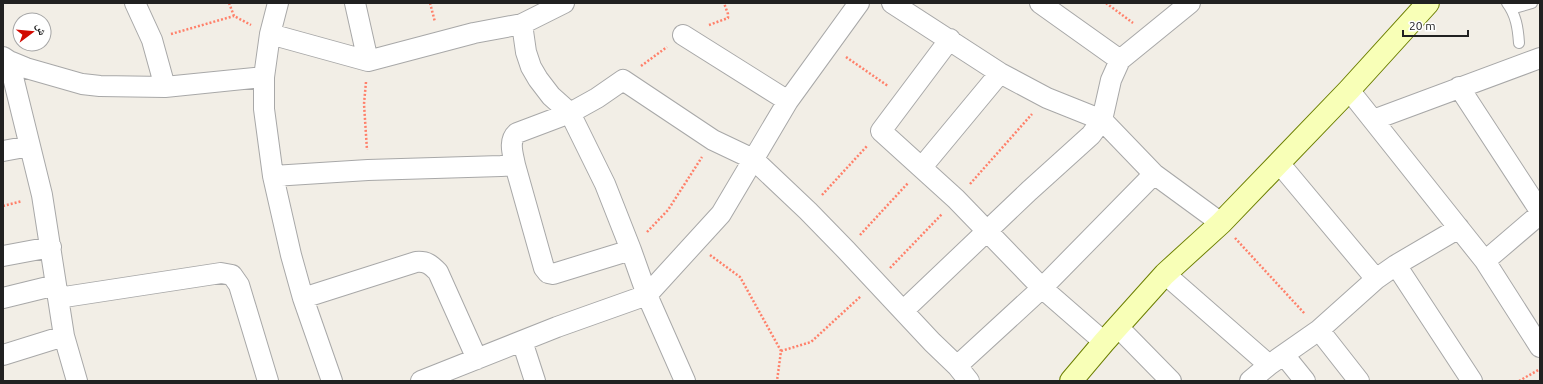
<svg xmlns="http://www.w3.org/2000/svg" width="1543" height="384" font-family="Ubuntu,'Noto Naskh Arabic',sans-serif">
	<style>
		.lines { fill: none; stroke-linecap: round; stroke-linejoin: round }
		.service-casing { stroke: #a8a8a8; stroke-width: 12 }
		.minor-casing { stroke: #a8a8a8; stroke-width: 22 }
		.secondary-casing { stroke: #6c7f00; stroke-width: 24 }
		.path { stroke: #ff806a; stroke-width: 2.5; stroke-dasharray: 2 2; stroke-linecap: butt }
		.service { stroke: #fff; stroke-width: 10 }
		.minor { stroke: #fff; stroke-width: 20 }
		.secondary { stroke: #f8ffb7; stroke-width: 22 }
	</style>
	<rect width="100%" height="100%" fill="#f2eee6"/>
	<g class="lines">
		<!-- service casing -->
		<g class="service-casing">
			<path id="service" d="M1507,3C1516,15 1518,28 1519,43
				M1511,9L1532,3"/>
		</g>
		<!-- minor casing -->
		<g class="minor-casing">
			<path id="minor" d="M135,3L152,40L165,87
				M278,3L270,34L264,77V109L273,176L291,255L303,298L332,381
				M355,3L368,61
				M892,3L1000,73L1047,98L1102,120L1154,174L1221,223
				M1040,3L1120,60
				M522,24L526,52L531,67L538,79L551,96L570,113L605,184L631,250L647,295L685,381
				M270,34L368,61L474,33L522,24L564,3
				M683,35L788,101
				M950,39L881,131L956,199L1042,288L1104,342
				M3,57L9,61L26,68L82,84L100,86L165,87L264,77
				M9,61L42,195L64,336L77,381
				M1459,87L1540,211
				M1349,90L1485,261L1540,347
				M1373,120L1540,58
				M3,151L30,146
				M1279,163L1376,279
				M515,165C513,154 508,141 517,133L570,113L597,98L623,80L713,140L753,159L808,211L846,250L932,342L957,366L969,381
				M922,167L1000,73
				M273,176L368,170L501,166L515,165L544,268L548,273L553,274L631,250
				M3,256L51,247
				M1485,261L1540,214
				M1396,265L1472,381
				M1165,274L1269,365
				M3,298L56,285
				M58,298L221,273L232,275L239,285L268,381
				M303,298L416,262C427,261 431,265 438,272L477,359
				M904,310L1029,191L1091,135L1102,120L1111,80L1120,60L1190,3
				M1118,327L1171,381
				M1319,330L1359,381
				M522,341L535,381
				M3,355L64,336
				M1284,355L1305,381
				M957,366L1042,288L1154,174
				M421,381L557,327L647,295L721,214L788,101L859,3
				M1250,381L1269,365L1319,330L1376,279L1396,265L1459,228"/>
		</g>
		<!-- secondary casing -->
		<g class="secondary-casing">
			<path id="secondary" d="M1071,381L1104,342L1165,274L1221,223L1349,90L1428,3"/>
		</g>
		<!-- path -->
		<path class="path" d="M229,3L234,16L251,25
			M430,3L435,22
			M1106,3L1133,23
			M709,25L728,18V14L724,3
			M171,34L234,16
			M846,57L888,86
			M641,66L667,47
			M366,82L364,104L367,150
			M970,184L1032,114
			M822,195L867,146
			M3,206L22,201
			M647,232L668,210L702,157
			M860,235L908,183
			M1235,238L1305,314
			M710,255L740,277L781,351L777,381
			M890,268L942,214
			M781,351L811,342L861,296
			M1519,381L1540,369"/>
		<!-- service -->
		<use href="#service" class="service"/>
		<!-- minor -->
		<use href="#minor" class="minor"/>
		<!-- secondary -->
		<use href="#secondary" class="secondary"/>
	</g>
	<!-- border -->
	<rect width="1543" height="384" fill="none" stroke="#212121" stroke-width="8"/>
	<!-- north arrow -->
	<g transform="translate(32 32) rotate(74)"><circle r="19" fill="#ffffff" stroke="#a6a6a6"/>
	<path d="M0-3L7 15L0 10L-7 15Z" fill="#d10900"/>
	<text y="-6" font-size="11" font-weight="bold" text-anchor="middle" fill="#212121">ش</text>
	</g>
	<!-- scale -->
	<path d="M1403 30v6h65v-6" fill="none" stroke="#212121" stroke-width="2"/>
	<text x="1409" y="30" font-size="12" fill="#212121" stroke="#ffffff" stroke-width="3" paint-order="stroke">20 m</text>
</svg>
